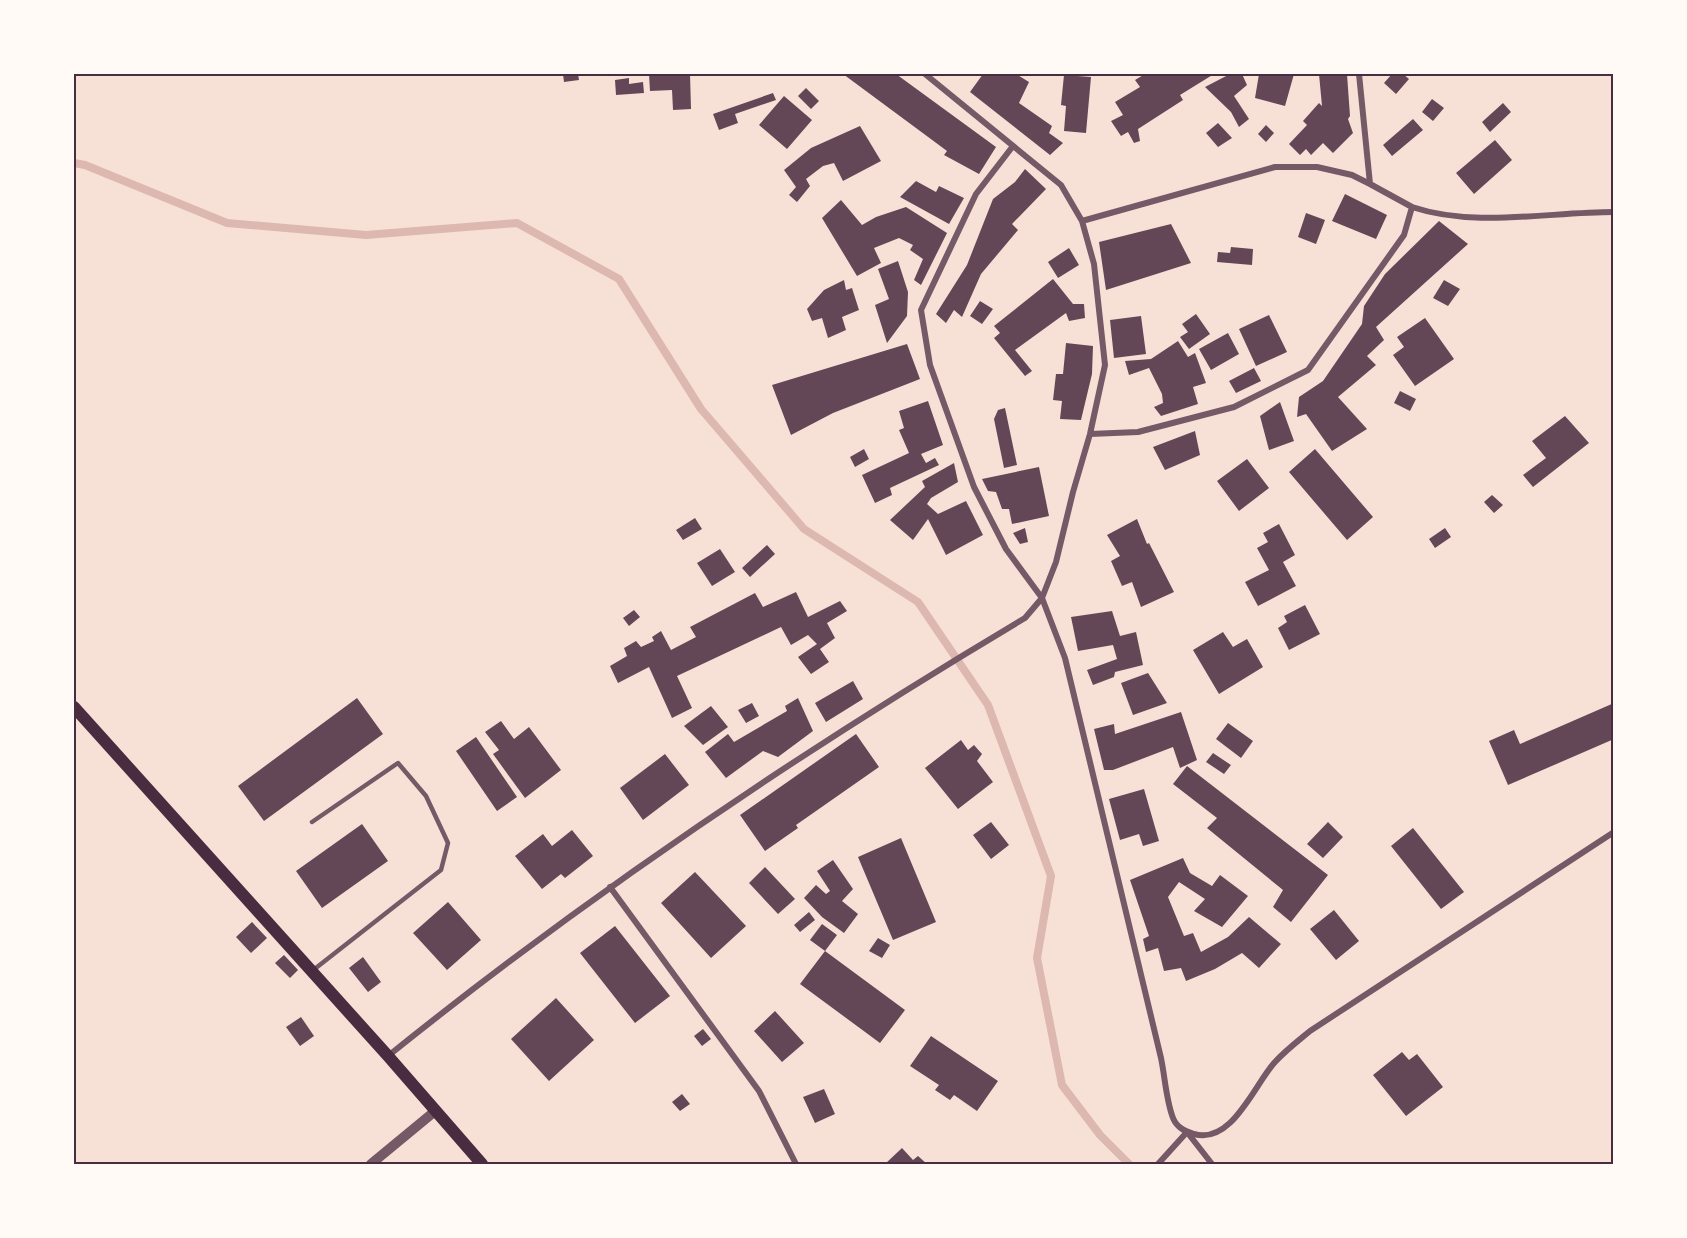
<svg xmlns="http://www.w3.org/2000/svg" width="1687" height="1238" font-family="'Varela Round',sans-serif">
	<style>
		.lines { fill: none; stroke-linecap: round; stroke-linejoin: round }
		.stream { stroke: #dcb8b0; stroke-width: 8 }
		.building { fill: #644757 }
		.service { stroke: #755966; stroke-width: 4.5 }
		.minor { stroke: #755966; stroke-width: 6 }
		.tertiary { stroke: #755966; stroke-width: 10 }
		.secondary { stroke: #4a2c40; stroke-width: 12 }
		.neatline { fill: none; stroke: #4a2c40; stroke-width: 2 }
	</style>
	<rect width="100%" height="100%" fill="#f7e1d7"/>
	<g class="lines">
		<!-- stream -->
		<path class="stream" d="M74,163L85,165L227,223L366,235L517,223L619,279L701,409L804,529L918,602L988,705L1051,876L1037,958L1062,1085L1100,1135L1129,1164"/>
	</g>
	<!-- building -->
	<path class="building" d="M563,74H578L579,80L564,82Z
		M649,74H690L691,109L673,110L672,90L650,91Z
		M843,74H896L996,147L979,174L944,155L947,151L943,148Z
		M983,74H1016L1029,82L1019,103L1052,126L1049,133L1063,143L1050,155L970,92Z
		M1145,74H1214L1180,95L1183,100L1138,129L1140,141L1134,143L1128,132L1121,136L1111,121L1123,115L1115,102L1140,87L1135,80Z
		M1230,74H1242L1247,85L1234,96L1249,119L1239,127L1231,112L1205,87Z
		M1259,74H1294L1285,106L1255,98Z
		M1319,74H1347L1350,116L1348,119L1353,133L1333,153L1323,143L1311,155L1306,149L1300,155L1289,144L1307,125L1303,121L1319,103L1322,106Z
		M1392,74H1403L1409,79L1396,94L1384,83Z
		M1064,75L1091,77L1086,133L1064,131L1066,106L1061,105Z
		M629,78V84L643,82L644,93L616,95L615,80Z
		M806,88L819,101L811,109L798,96Z
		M773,93L776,100L735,114L738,123L719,130L713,114Z
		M784,96L812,120L787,149L759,125Z
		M1432,99L1444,108L1433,121L1422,112Z
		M1503,103L1511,112L1490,132L1482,122Z
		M1413,119L1423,130L1392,156L1383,145Z
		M1218,123L1232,138L1218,147L1206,133Z
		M1266,125L1274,133L1266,142L1258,134Z
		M860,126L881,161L843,181L834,163L823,166L806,179L810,186L797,202L789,195L796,187L784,170L811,148Z
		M1495,140L1512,160L1474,194L1456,173Z
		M1025,169L1046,189L1012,224L1018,230L981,274L962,317L954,310L946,323L936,314L967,265L993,199L1015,182Z
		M916,181L936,192L939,186L964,198L949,224L900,197Z
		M1345,194L1387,215L1376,239L1332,221Z
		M841,200L862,225L876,217L906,207L947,233L921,285L914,280L923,259L910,250L913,245L899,238L874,248L881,263L857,276L822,218Z
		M1306,213L1325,220L1316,244L1298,237Z
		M1439,221L1468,244L1376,327L1384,340L1367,356L1376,365L1338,397L1367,429L1332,451L1306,414L1297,417L1299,397L1323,381L1362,324L1364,306L1385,274Z
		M1171,224L1191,263L1106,290L1099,242Z
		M1231,247L1253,249L1252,265L1217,262L1218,252L1230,253Z
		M1069,248L1079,265L1058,278L1048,262Z
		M898,261L908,292L907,316L887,343L875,305L889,299L878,269Z
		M1053,279L1073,304H1084L1085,318L1069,321L1066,313L1015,350L1032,371L1025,376L994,338L1000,333L994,326Z
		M844,280L846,290L852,288L859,310L842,317L846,330L828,338L822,318L812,321L807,309L824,290Z
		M1444,280L1460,289L1448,306L1433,298Z
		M980,301L993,309L982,324L970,316Z
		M1196,314L1210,334L1189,349L1180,337L1188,332L1182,324Z
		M1269,315L1287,352L1256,366L1239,329Z
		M1141,316L1146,354L1114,358L1110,320Z
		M1425,318L1454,359L1415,386L1393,355L1404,347L1397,337Z
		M1228,333L1239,354L1211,370L1199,349Z
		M1178,341L1188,357L1195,353L1206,383L1193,387L1198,404L1161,416L1154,407L1163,403L1162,394L1149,368L1129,375L1125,361L1151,359Z
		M1066,343L1093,346L1092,374L1081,420L1060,419L1062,401L1053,400L1056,374H1063Z
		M907,344L920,379L833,413L791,435L772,385Z
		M1254,368L1261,381L1236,393L1229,381Z
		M1400,391L1416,399L1410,411L1394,403Z
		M928,401L943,445L921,454L926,463L935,458L939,465L890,488L892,495L875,503L862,475L909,453L899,430L904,428L899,411Z
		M1280,402L1294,441L1269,450L1260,416Z
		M1005,408L1017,465L1004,468L994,419L998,410Z
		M1565,416L1589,443L1533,487L1523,475L1546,458L1532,441Z
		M1195,431L1200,455L1165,470L1153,447Z
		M864,449L869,459L855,467L850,457Z
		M1315,449L1373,517L1347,540L1289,472Z
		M1247,459L1269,488L1239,511L1217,481Z
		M954,463L958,482L931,498L927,504L938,514L966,501L983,535L946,555L928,519L913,540L890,520L925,487L922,481Z
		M1039,467L1049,516L1012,524L1009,509H1002L996,492L988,491L982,479Z
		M1492,495L1503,505L1494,513L1484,502Z
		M695,518L702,529L683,540L676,530Z
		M1137,519L1147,544L1149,543L1174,592L1141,607L1132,582L1122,586L1111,561L1120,556L1107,535Z
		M1279,524L1295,555L1283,562L1296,586L1258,606L1245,582L1269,570L1257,548L1268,542L1263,533Z
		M1025,528L1028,542L1020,544L1013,533Z
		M1445,528L1451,537L1435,548L1429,539Z
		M767,545L775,554L750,577L742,568Z
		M720,549L735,572L712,586L697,563Z
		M796,592L808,617L840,601L847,611L827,623L835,638L820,649L829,662L811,674L798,657L817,644L808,635L791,645L781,627L677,676L692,708L672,718L649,667L618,683L610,666L627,656L624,648L636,641L641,647L654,641L652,637L661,631L671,650L696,637L690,627L755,593L763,607Z
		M1305,605L1320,634L1289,650L1278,628L1287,622L1284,616Z
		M634,610L640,617L629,626L623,618Z
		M1112,611L1120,636L1136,632L1143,665L1115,672L1114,677L1093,685L1087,670L1117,659L1113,645L1078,651L1071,617Z
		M1223,632L1233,647L1247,639L1263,667L1219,694L1193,650Z
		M1148,673L1167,703L1133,715L1121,683Z
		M853,681L863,699L826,722L815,703Z
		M357,698L383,734L264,821L238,786Z
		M798,698L813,731L778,757L763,751L726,778L705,752L728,734L734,742L787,711L785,706Z
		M752,703L759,716L746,723L738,710Z
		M1614,703V739L1508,785L1489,741L1514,730L1520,744Z
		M711,706L728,727L703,745L684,726Z
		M1181,712L1197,760L1180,768L1173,747L1113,770H1104L1094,729L1114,724L1115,734Z
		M501,721L514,739L529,727L561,770L525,798L493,754L499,750L485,732Z
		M1228,723L1253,741L1241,758L1216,739Z
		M856,734L879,767L796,825L798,828L765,851L740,815Z
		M476,737L517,797L497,811L456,751Z
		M961,740L968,750L974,745L982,754L977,761L993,782L958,809L925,768Z
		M1213,753L1231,765L1224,774L1206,762Z
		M665,754L689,785L643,820L620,788Z
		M1187,766L1328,875L1291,922L1273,907L1283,890L1207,828L1217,818L1173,784Z
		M1144,789L1159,841L1143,846L1139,834L1120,840L1109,799Z
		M991,822L1009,845L991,859L973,835Z
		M1328,822L1343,837L1323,858L1307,844Z
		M362,824L388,861L322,908L296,871Z
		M1413,828L1464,892L1441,909L1391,846Z
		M572,830L593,856L565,878L561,874L542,889L515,856L543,834L552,846Z
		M901,838L936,922L893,940L858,857Z
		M1183,858L1190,873L1212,886L1220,875L1248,896L1222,927L1194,911L1205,899L1179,882L1168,897L1184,936L1193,933L1201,952L1228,937L1249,917L1281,944L1259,968L1242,953L1215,969L1186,981L1181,968L1164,971L1158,948L1146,952L1143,939L1149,936L1130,880Z
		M833,860L853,889L842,901L858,914L844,933L822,917L804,898L816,885L826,894L830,891L817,871Z
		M765,867L795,899L778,914L749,883Z
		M695,872L746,926L711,958L661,903Z
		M448,902L481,940L447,970L413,933Z
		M1334,910L1359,941L1336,960L1310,929Z
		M809,912L815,920L800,932L794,925Z
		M252,922L267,938L251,953L236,937Z
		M822,924L837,935L825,951L810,940Z
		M615,926L670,996L635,1023L580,953Z
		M878,938L890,945L882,958L869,951Z
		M825,951L905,1010L880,1043L800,984Z
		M284,955L298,970L290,978L275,963Z
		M363,957L381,982L368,992L349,968Z
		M556,998L594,1040L549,1081L511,1039Z
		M775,1011L804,1043L782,1062L754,1031Z
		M301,1017L314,1036L300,1046L286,1027Z
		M703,1029L711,1039L702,1046L694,1036Z
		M931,1036L998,1081L977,1111L954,1095L950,1100L935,1090L939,1085L910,1066Z
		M1402,1052L1409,1060L1417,1054L1443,1087L1406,1116L1373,1075Z
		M824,1089L835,1114L815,1123L803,1097Z
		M682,1094L690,1104L680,1111L672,1102Z
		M902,1148L913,1160L918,1156L927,1164H885Z"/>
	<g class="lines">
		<!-- service -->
		<path class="service" d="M312,822L398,763L426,796L448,843L441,870L312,971"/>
		<!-- minor -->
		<path class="minor" d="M1013,146L976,194L921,310L930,365L974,487L1006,549L1042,598L1065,658L1161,1058C1165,1077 1166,1100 1173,1118C1177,1128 1185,1131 1194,1134C1232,1145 1254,1085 1275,1062C1286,1050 1298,1041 1310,1031L1614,832
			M1412,207C1475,228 1548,212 1614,212
			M1082,221L1275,167H1317L1352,175L1370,184
			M1090,434L1138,432L1234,407L1308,370L1404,235L1412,207L1370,184L1359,74
			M610,887L759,1091L796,1164
			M388,1056C589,894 803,750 1025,618L1042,598L1056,562L1073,492L1090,434L1105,365L1094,264L1082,221L1061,185L925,74
			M1187,1132L1212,1164
			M1158,1164L1187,1132"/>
		<!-- tertiary -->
		<path class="tertiary" d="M371,1164L434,1112"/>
		<!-- secondary -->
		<path class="secondary" d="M74,707L388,1056L482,1164"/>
	</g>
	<!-- border -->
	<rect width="1687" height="1238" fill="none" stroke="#fffaf5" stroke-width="150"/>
	<rect x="75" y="75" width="1537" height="1088" class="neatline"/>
</svg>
